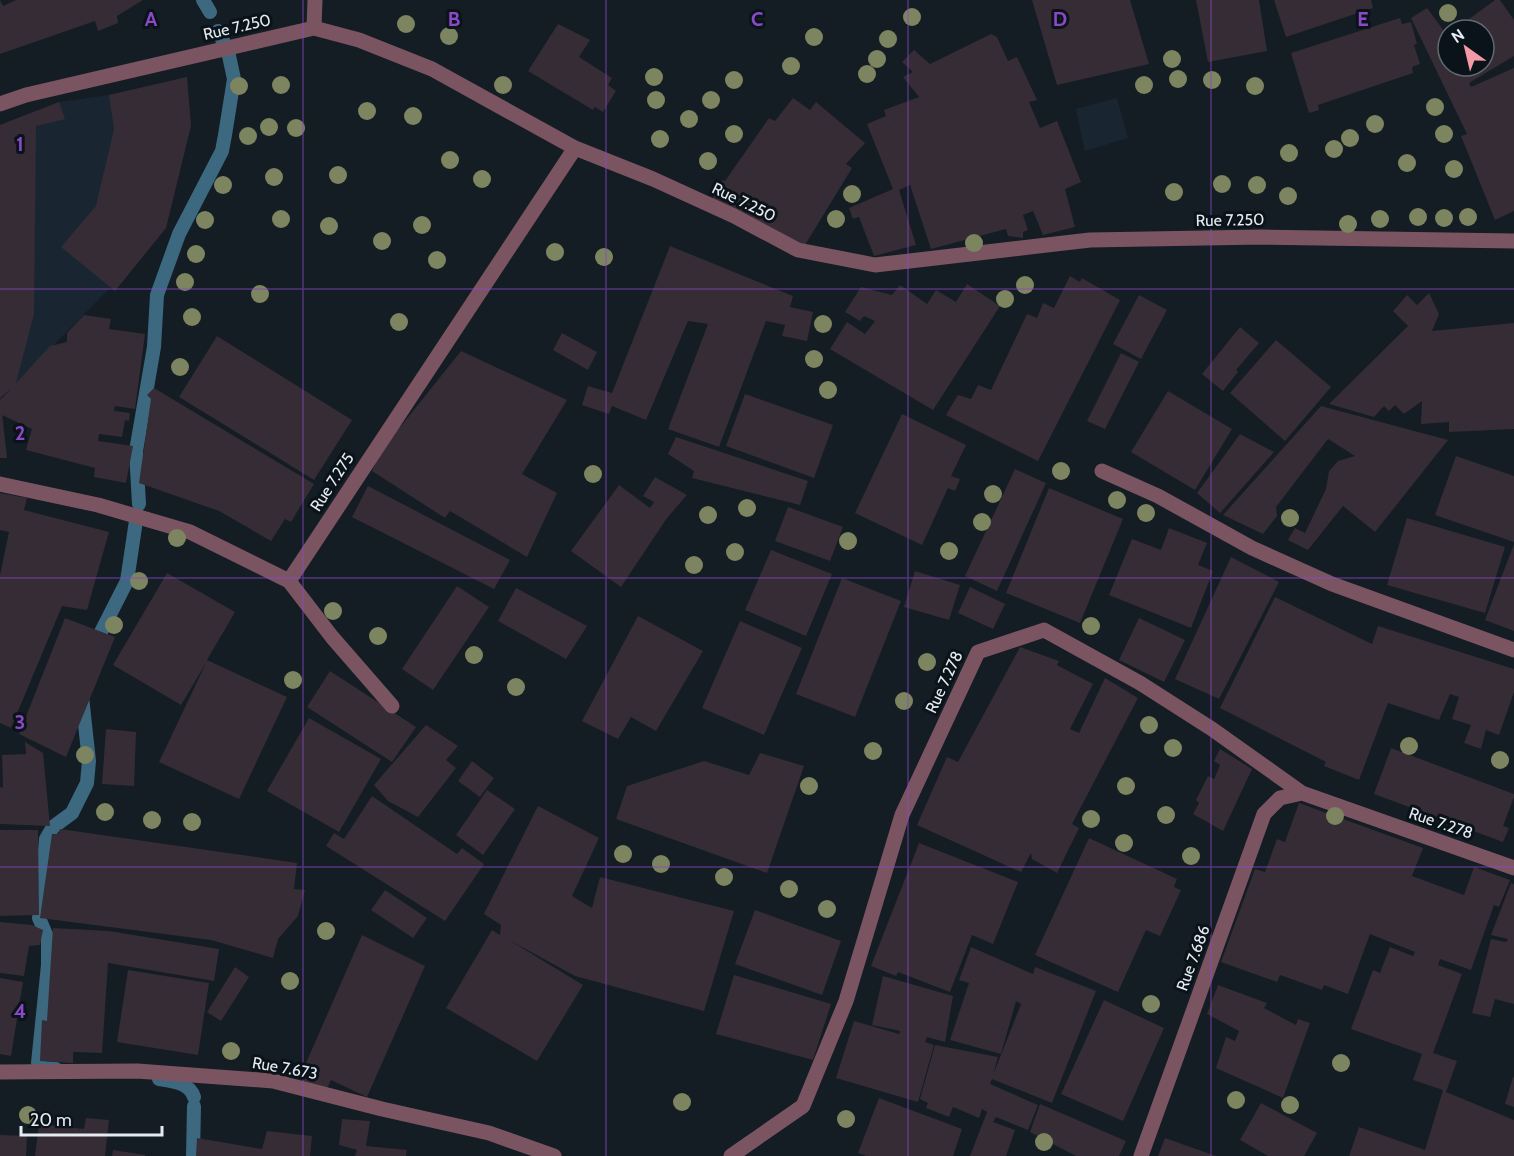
<svg xmlns="http://www.w3.org/2000/svg" width="1514" height="1156" font-family="Cabin,sans-serif">
	<style>
		.built { fill: #192632 }
		.lines { fill: none; stroke-linecap: round; stroke-linejoin: round }
		.stream { stroke: #3c6880; stroke-width: 14 }
		.building { fill: #352c35 }
		.minor { stroke: #7b5462; stroke-width: 15 }
		.tree { fill: #7d8460 }
		.grid { fill: none; stroke: #8b49c6; stroke-width: 1.5; stroke-opacity: 0.55 }
		.labels { text-anchor: middle; dominant-baseline: central; stroke-width: 6; stroke-linejoin: round; paint-order: stroke }
		.street-label { font-size: 16px; fill: #e6ebf1; stroke: #0b131a }
		.grid-label { font-size: 20px; text-anchor: middle; font-weight: bold; fill: #8b49c6; stroke: #0b131a; stroke-width: 6; stroke-linejoin: round; paint-order: stroke }
	</style>
	<rect width="100%" height="100%" fill="#141c24"/>
	<!-- built -->
	<path class="built" d="M187,77L191,126L111,287L1,398L7,458H0V125L59,102L109,95Z
		M1117,98L1128,138L1085,151L1076,109Z"/>
	<g class="lines">
		<!-- stream -->
		<path class="stream" d="M203,0L210,12
			M139,504L136,451L154,347L157,295L179,234L222,151L225,135L234,79L228,51L218,31
			M94,647L97,640L127,581L137,514
			M56,1069L43,1068L38,1063L48,965V939L39,918L46,839L53,827L72,813L87,783L89,761L82,697
			M159,1079C172,1081 190,1083 194,1097
			M193,1156L194,1106"/>
	</g>
	<!-- building -->
	<path class="building" d="M0,0L3,6L16,0H143L117,16L118,23L98,31L95,21L0,54Z
		M1032,0H1130L1149,64L1057,85Z
		M1196,0H1259L1267,51L1208,62Z
		M1274,0H1371L1373,8L1286,37Z
		M1495,0H1500L1514,20V56L1469,83L1471,87L1514,68V211L1495,220L1461,136L1467,134L1411,18L1427,8L1447,35L1448,34V66H1484V30H1454Z
		M1400,18L1402,24L1411,22L1417,44L1414,45L1420,64L1412,67L1413,73L1318,105L1319,110L1309,113L1291,53Z
		M558,24L590,40L579,57L612,78L608,85L616,91L603,112L595,107L593,110L528,71Z
		M991,34L997,37L1008,61L1017,57L1037,100L1029,102L1040,128L1057,121L1081,182L1065,189L1075,227L1043,235L1033,211L1023,215L1028,230L1023,232V238L1008,236L1006,229L931,249L910,185L899,190L916,245L874,256L859,217L853,219L849,208L893,189L867,124L886,116L884,110L919,97L903,77L913,72L902,62L914,50L930,64Z
		M187,77L191,126L166,228L115,291L61,247L96,206L114,129L109,95Z
		M793,98L810,110L816,102L865,143L846,164L852,168L805,245L711,201L722,180L725,181L769,118L775,121Z
		M59,102L65,119L36,126L34,314L16,383L50,346L67,342V333L84,315L111,319L109,329L145,334L135,409L115,406L114,411L130,413L129,421L125,420L122,437L99,434L98,441L133,446L126,483L94,477L95,468L26,450L32,429L2,415L7,458H0V400L11,389L0,398V125Z
		M670,246L793,296L790,307L813,312L807,341L782,336L785,325L766,321L719,447L668,429L708,324L688,321L646,420L612,406L609,414L582,405L588,386L612,393Z
		M1070,276L1080,282L1082,278L1120,300L1038,461L946,415L958,395L971,399L978,385L991,390L1027,314L1037,318L1043,303L1054,308Z
		M967,284L1000,306L933,410L830,349L847,322L865,334L875,321L864,316L860,321L845,312L861,287L892,295L900,285L927,304L936,290L956,302Z
		M1429,293L1439,314L1432,331L1514,323V429L1449,432V422L1421,424L1422,401L1404,414L1395,405L1389,411L1384,406L1374,417L1329,404L1408,326L1393,311L1407,295L1417,305Z
		M1139,295L1167,310L1141,359L1113,344Z
		M1240,327L1259,343L1236,370L1238,372L1223,391L1202,374Z
		M562,333L597,352L588,370L553,350Z
		M217,336L352,420L314,480L179,397Z
		M1276,340L1331,387L1285,441L1230,393Z
		M461,351L567,400L522,474L557,493L527,557L450,511L445,518L372,471L388,436L401,426Z
		M1121,353L1139,362L1105,429L1087,421Z
		M154,388L314,484L291,522L285,519L271,541L219,511L139,483L151,399L147,395Z
		M1168,391L1232,429L1195,490L1131,452Z
		M745,394L833,425L814,478L726,446Z
		M1321,406L1448,440L1375,532L1343,506L1308,550L1288,540L1295,528L1305,533L1326,489L1329,471L1338,461L1355,456L1328,439L1276,507L1277,516L1263,534L1223,515Z
		M902,414L966,445L951,476L960,479L955,491L948,488L922,545L855,513Z
		M1240,434L1274,452L1220,513L1197,493Z
		M676,437L808,481L800,505L692,478L694,471L668,454Z
		M1456,456L1514,476V542L1435,515Z
		M1015,469L1046,483L997,591L965,576Z
		M655,477L687,495L667,518L621,587L571,551L619,485L650,508L654,502L643,496Z
		M368,486L510,560L494,589L352,517Z
		M1049,488L1123,519L1080,623L1006,593Z
		M0,493L27,498L24,510L109,532L87,610L62,606L11,728L0,723V575L9,532L0,530Z
		M788,507L843,527L830,561L775,541Z
		M1407,518L1505,547L1485,613L1387,585Z
		M1169,528L1207,543L1198,565L1213,571L1191,628L1109,595L1132,539L1161,550Z
		M1514,544V631L1485,620Z
		M771,550L832,574L806,636L745,610Z
		M1231,557L1279,582L1219,699L1175,679Z
		M915,571L960,585L949,620L904,607Z
		M167,573L235,612L207,660L287,697L239,799L159,762L206,663L181,705L113,665Z
		M842,578L901,601L855,717L796,694Z
		M457,586L489,607L433,690L402,669Z
		M970,587L1005,604L993,629L958,613Z
		M516,588L587,626L566,659L498,621Z
		M1275,597L1372,644L1378,626L1514,669V692L1499,735L1486,730L1481,749L1464,743L1471,725L1452,719L1459,697L1450,694L1439,720L1388,703L1359,780L1324,766L1326,762L1220,708Z
		M638,616L703,651L656,731L631,717L618,739L582,721Z
		M65,618L115,637L66,757L19,734Z
		M1139,618L1185,640L1164,682L1119,660Z
		M740,621L802,648L764,735L702,708Z
		M1020,647L1059,661L1057,665L1093,684L1070,729L1079,733L1105,678L1138,698L1072,824L1079,828L1057,873L1032,859L1031,853L1021,872L917,825L947,757L958,762Z
		M330,671L416,727L392,762L307,707Z
		M309,718L381,759L339,832L267,791Z
		M426,725L458,746L446,760L456,768L418,817L388,801L374,785Z
		M106,729L136,732L134,786L102,784Z
		M25,742L43,753L50,826L0,824V787L3,788L2,755L26,754Z
		M1391,748L1514,794V797L1503,826L1509,828L1503,842L1374,794Z
		M1220,749L1252,769L1223,831L1193,814L1199,803L1196,800L1208,776L1214,779L1220,765L1214,761Z
		M760,753L804,766L767,873L616,819L627,786L704,761L749,775Z
		M472,761L494,778L480,797L458,781Z
		M487,790L515,809L483,855L456,835Z
		M372,796L457,854L462,848L484,864L445,921L326,846L334,833L344,839Z
		M1299,803L1423,848L1412,876L1464,895L1474,867L1510,880L1499,907L1494,905L1471,970L1440,959L1438,965L1462,974L1433,1053L1457,1061L1446,1092L1514,1120V1156H1349L1359,1127L1425,1150L1443,1090L1413,1080L1422,1054L1351,1029L1373,970L1380,973L1390,947L1413,956L1415,952L1370,934L1348,994L1324,985L1322,990L1280,975L1277,982L1221,962L1255,869L1265,872L1277,839L1285,842Z
		M538,806L599,838L572,896L592,908L600,877L734,911L704,1011L575,976L509,940L583,985L537,1061L446,1008L492,930L500,935L501,925L484,914Z
		M60,829L297,863L294,889L305,890L298,916L278,939L273,958L211,940L40,918L52,834H58Z
		M0,830H38L39,915L0,916Z
		M1089,838L1177,879L1174,887L1181,890L1160,936L1146,930L1118,992L1035,955Z
		M919,843L1018,882L993,944L972,935L950,992L898,972L896,976L871,966Z
		M1511,883L1514,884V1004L1495,999L1490,1017L1472,1013L1491,939L1506,942L1508,939L1491,935Z
		M385,890L427,918L413,938L371,910Z
		M755,910L841,941L822,995L735,964Z
		M0,922L32,925L43,930L40,945L29,946L24,976L0,973Z
		M53,928L109,931L219,949L214,981L108,963L102,1053L73,1052V1063L40,1061L42,1020L47,1021Z
		M362,935L425,966L367,1097L331,1080L326,1091L299,1079Z
		M971,947L1033,974L1035,967L1096,991L1052,1103L992,1079L990,1084L1038,1105L1028,1130L996,1117L993,1122L1015,1130L1006,1156H970L987,1112L982,1109L979,1118L953,1107L949,1117L926,1108L928,1103L920,1099L935,1045L998,1057L993,1075L1021,1004L1016,1001L1001,1054L950,1040L969,983L959,980Z
		M235,967L249,977L221,1021L207,1012Z
		M128,970L209,983L198,1055L117,1042Z
		M734,975L831,1004L813,1060L716,1034Z
		M883,976L953,996L945,1042L927,1037L925,1042L934,1045L918,1102L836,1078L854,1021L899,1034L900,1031L872,1025Z
		M0,978L23,982L11,1056L0,1054Z
		M1218,985L1267,1003L1264,1008L1296,1025L1298,1019L1310,1023L1283,1098L1216,1068L1226,1037L1235,1041L1239,1031L1207,1014Z
		M1104,1000L1164,1028L1123,1121L1061,1094Z
		M1513,1077H1514V1107L1505,1104Z
		M879,1098L962,1129L953,1156H866L858,1153Z
		M1261,1103L1317,1133L1304,1156H1268L1240,1140Z
		M1040,1104L1126,1141L1119,1156H1076L1030,1132Z
		M86,1118L109,1120L105,1156H35L39,1124L84,1129Z
		M342,1119L370,1121L366,1146L407,1150L406,1156H355L357,1150L339,1145Z
		M267,1131L312,1136L310,1156H196L197,1138L262,1149Z
		M0,1135L27,1136L26,1156H0Z
		M1165,1138L1216,1156H1158Z
		M113,1150L145,1155V1156H112Z"/>
	<g class="lines">
		<!-- minor -->
		<path class="minor" d="M314,28L315,0
			M0,104L26,95L314,28L359,40L432,69L575,148L653,179L734,216L798,250L875,265L1090,240L1262,237L1514,241
			M1102,471L1158,496L1252,548L1332,584L1514,650
			M0,484L98,505L190,532L289,581L575,148
			M289,581L332,637L392,706
			M0,1072L137,1071L273,1081L382,1109L489,1133L554,1156
			M731,1156L803,1106L846,1001L902,815L978,652L1044,630L1140,683L1212,729L1302,793L1514,868
			M1141,1156L1264,814L1280,798L1302,793"/>
	</g>
	<!-- trees -->
	<g class="tree">
		<circle cx="1448" cy="13" r="9"/>
		<circle cx="912" cy="17" r="9"/>
		<circle cx="406" cy="24" r="9"/>
		<circle cx="449" cy="36" r="9"/>
		<circle cx="814" cy="37" r="9"/>
		<circle cx="888" cy="39" r="9"/>
		<circle cx="877" cy="59" r="9"/>
		<circle cx="1172" cy="59" r="9"/>
		<circle cx="791" cy="66" r="9"/>
		<circle cx="867" cy="74" r="9"/>
		<circle cx="654" cy="77" r="9"/>
		<circle cx="1178" cy="79" r="9"/>
		<circle cx="734" cy="80" r="9"/>
		<circle cx="1212" cy="80" r="9"/>
		<circle cx="281" cy="85" r="9"/>
		<circle cx="503" cy="85" r="9"/>
		<circle cx="1144" cy="85" r="9"/>
		<circle cx="239" cy="86" r="9"/>
		<circle cx="1255" cy="86" r="9"/>
		<circle cx="656" cy="100" r="9"/>
		<circle cx="711" cy="100" r="9"/>
		<circle cx="1435" cy="107" r="9"/>
		<circle cx="367" cy="111" r="9"/>
		<circle cx="413" cy="116" r="9"/>
		<circle cx="689" cy="119" r="9"/>
		<circle cx="1375" cy="124" r="9"/>
		<circle cx="269" cy="127" r="9"/>
		<circle cx="296" cy="128" r="9"/>
		<circle cx="734" cy="134" r="9"/>
		<circle cx="1444" cy="134" r="9"/>
		<circle cx="248" cy="136" r="9"/>
		<circle cx="1350" cy="138" r="9"/>
		<circle cx="660" cy="139" r="9"/>
		<circle cx="1334" cy="149" r="9"/>
		<circle cx="1289" cy="153" r="9"/>
		<circle cx="450" cy="160" r="9"/>
		<circle cx="708" cy="161" r="9"/>
		<circle cx="1407" cy="163" r="9"/>
		<circle cx="1454" cy="169" r="9"/>
		<circle cx="338" cy="175" r="9"/>
		<circle cx="274" cy="177" r="9"/>
		<circle cx="482" cy="179" r="9"/>
		<circle cx="1222" cy="184" r="9"/>
		<circle cx="223" cy="185" r="9"/>
		<circle cx="1257" cy="185" r="9"/>
		<circle cx="1174" cy="192" r="9"/>
		<circle cx="852" cy="194" r="9"/>
		<circle cx="1288" cy="196" r="9"/>
		<circle cx="1418" cy="217" r="9"/>
		<circle cx="1468" cy="217" r="9"/>
		<circle cx="1444" cy="218" r="9"/>
		<circle cx="281" cy="219" r="9"/>
		<circle cx="836" cy="219" r="9"/>
		<circle cx="1380" cy="219" r="9"/>
		<circle cx="205" cy="220" r="9"/>
		<circle cx="1348" cy="224" r="9"/>
		<circle cx="422" cy="225" r="9"/>
		<circle cx="329" cy="226" r="9"/>
		<circle cx="382" cy="241" r="9"/>
		<circle cx="974" cy="243" r="9"/>
		<circle cx="555" cy="252" r="9"/>
		<circle cx="196" cy="254" r="9"/>
		<circle cx="604" cy="257" r="9"/>
		<circle cx="437" cy="260" r="9"/>
		<circle cx="185" cy="282" r="9"/>
		<circle cx="1025" cy="285" r="9"/>
		<circle cx="260" cy="294" r="9"/>
		<circle cx="1005" cy="299" r="9"/>
		<circle cx="192" cy="317" r="9"/>
		<circle cx="399" cy="322" r="9"/>
		<circle cx="823" cy="324" r="9"/>
		<circle cx="814" cy="359" r="9"/>
		<circle cx="180" cy="367" r="9"/>
		<circle cx="828" cy="390" r="9"/>
		<circle cx="1061" cy="471" r="9"/>
		<circle cx="593" cy="474" r="9"/>
		<circle cx="993" cy="494" r="9"/>
		<circle cx="1117" cy="500" r="9"/>
		<circle cx="747" cy="508" r="9"/>
		<circle cx="1146" cy="513" r="9"/>
		<circle cx="708" cy="515" r="9"/>
		<circle cx="1290" cy="518" r="9"/>
		<circle cx="982" cy="522" r="9"/>
		<circle cx="177" cy="538" r="9"/>
		<circle cx="848" cy="541" r="9"/>
		<circle cx="949" cy="551" r="9"/>
		<circle cx="735" cy="552" r="9"/>
		<circle cx="694" cy="565" r="9"/>
		<circle cx="139" cy="581" r="9"/>
		<circle cx="333" cy="611" r="9"/>
		<circle cx="114" cy="625" r="9"/>
		<circle cx="1091" cy="626" r="9"/>
		<circle cx="378" cy="636" r="9"/>
		<circle cx="474" cy="655" r="9"/>
		<circle cx="927" cy="662" r="9"/>
		<circle cx="293" cy="680" r="9"/>
		<circle cx="516" cy="687" r="9"/>
		<circle cx="904" cy="701" r="9"/>
		<circle cx="1149" cy="725" r="9"/>
		<circle cx="1409" cy="746" r="9"/>
		<circle cx="1173" cy="748" r="9"/>
		<circle cx="873" cy="751" r="9"/>
		<circle cx="85" cy="755" r="9"/>
		<circle cx="1500" cy="760" r="9"/>
		<circle cx="809" cy="786" r="9"/>
		<circle cx="1126" cy="786" r="9"/>
		<circle cx="105" cy="812" r="9"/>
		<circle cx="1166" cy="815" r="9"/>
		<circle cx="1335" cy="816" r="9"/>
		<circle cx="1091" cy="819" r="9"/>
		<circle cx="152" cy="820" r="9"/>
		<circle cx="192" cy="822" r="9"/>
		<circle cx="1124" cy="843" r="9"/>
		<circle cx="623" cy="854" r="9"/>
		<circle cx="1191" cy="856" r="9"/>
		<circle cx="661" cy="864" r="9"/>
		<circle cx="724" cy="877" r="9"/>
		<circle cx="789" cy="889" r="9"/>
		<circle cx="827" cy="909" r="9"/>
		<circle cx="326" cy="931" r="9"/>
		<circle cx="290" cy="981" r="9"/>
		<circle cx="1151" cy="1004" r="9"/>
		<circle cx="231" cy="1051" r="9"/>
		<circle cx="1341" cy="1063" r="9"/>
		<circle cx="1236" cy="1100" r="9"/>
		<circle cx="682" cy="1102" r="9"/>
		<circle cx="1290" cy="1105" r="9"/>
		<circle cx="28" cy="1115" r="9"/>
		<circle cx="846" cy="1119" r="9"/>
		<circle cx="1044" cy="1142" r="9"/>
	</g>
	<!-- grid -->
	<path class="grid" d="M303,0V1156M606,0V1156M908,0V1156M1211,0V1156M0,289H1514M0,578H1514M0,867H1514"/>
	<g class="labels">
		<!-- street labels -->
		<g class="street-label">
			<text transform="translate(237 27) rotate(-13)">Rue 7.250</text>
			<text transform="translate(744 202) rotate(26)">Rue 7.250</text>
			<text transform="translate(1230 220) rotate(-1)">Rue 7.250</text>
			<text transform="translate(332 482) rotate(-57)">Rue 7.275</text>
			<text transform="translate(944 682) rotate(-65)">Rue 7.278</text>
			<text transform="translate(1441 823) rotate(19)">Rue 7.278</text>
			<text transform="translate(1193 958) rotate(-70)">Rue 7.686</text>
			<text transform="translate(285 1068) rotate(10)">Rue 7.673</text>
		</g>
	</g>
	<g class="grid-label">
		<text x="151" y="26">A</text>
		<text x="454" y="26">B</text>
		<text x="757" y="26">C</text>
		<text x="1060" y="26">D</text>
		<text x="1363" y="26">E</text>
		<text x="20" y="151">1</text>
		<text x="20" y="440">2</text>
		<text x="20" y="729">3</text>
		<text x="20" y="1018">4</text>
	</g>
	<!-- north arrow -->
	<g transform="translate(1466 48) rotate(326)"><circle r="28" fill="#0b131a" stroke="#636970" stroke-width="1.5"/>
	<path d="M0-4.5L10 22L0 15L-10 22Z" fill="#f49aa6"/>
	<text y="-9" font-size="16" font-weight="bold" text-anchor="middle" fill="#e6ebf1">N</text>
	</g>
	<!-- scale -->
	<path d="M21 1126v9h141v-9" fill="none" stroke="#e6ebf1" stroke-width="3"/>
	<text x="30" y="1126" font-size="18" fill="#e6ebf1" stroke="#0b131a" stroke-width="4.5" paint-order="stroke">20 m</text>
</svg>
